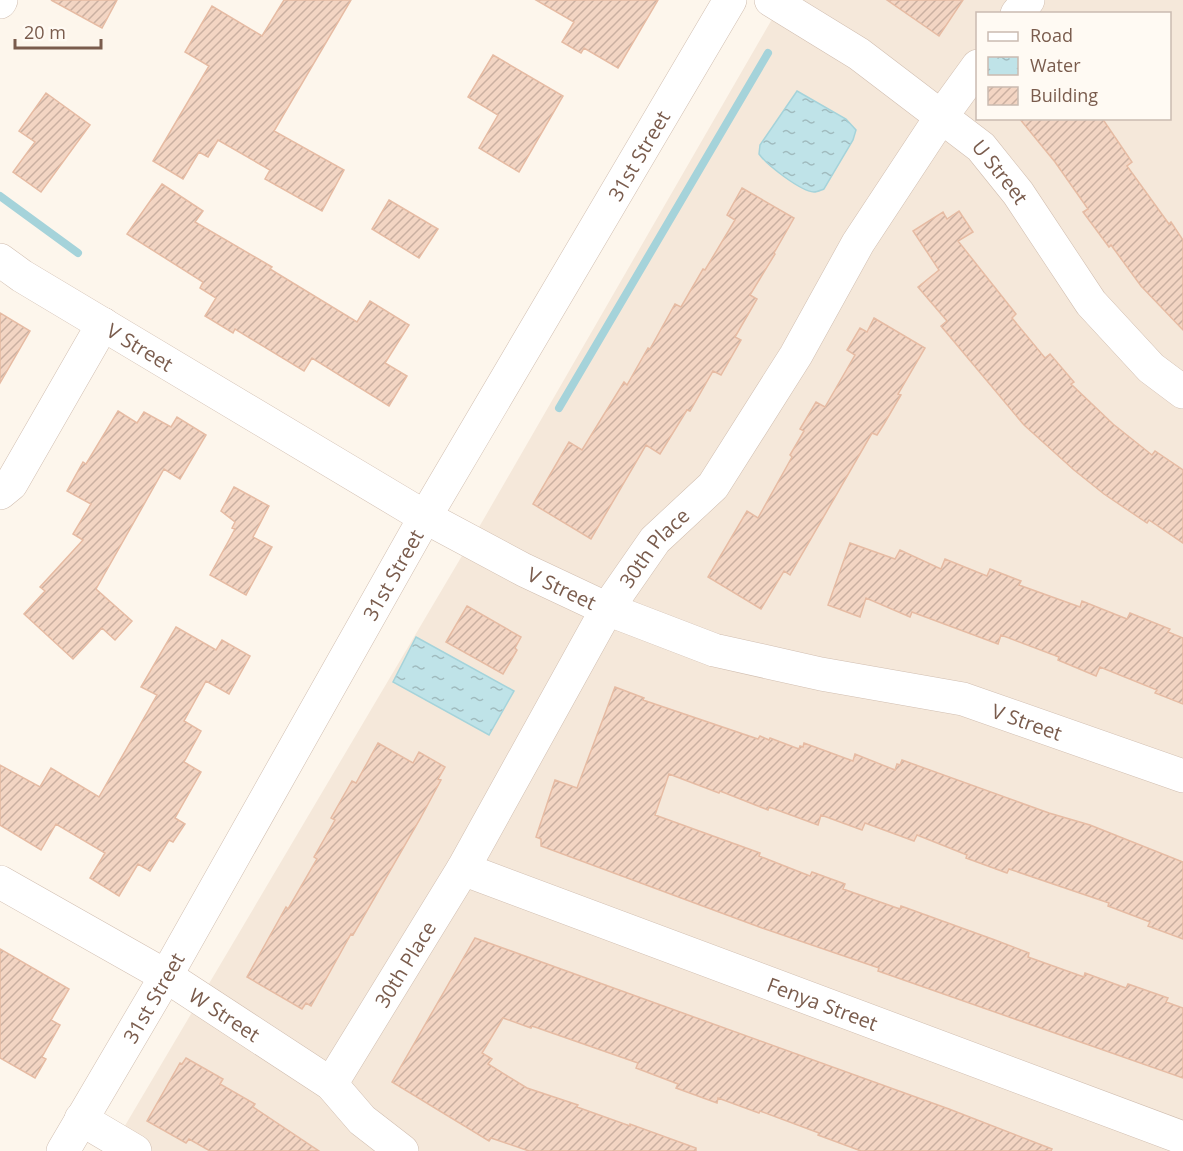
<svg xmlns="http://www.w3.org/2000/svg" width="1183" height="1151" font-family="'Open Sans',sans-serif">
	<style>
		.residential { fill: #f5e8da; fill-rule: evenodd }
		.water { fill: url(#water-ripples); stroke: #a5d3da; stroke-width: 1.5 }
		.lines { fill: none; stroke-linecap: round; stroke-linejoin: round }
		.stream { stroke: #a5d3da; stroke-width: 8 }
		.building { fill: url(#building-hatch); stroke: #e6bba3; stroke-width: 1.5 }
		.minor-casing { stroke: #d1beb0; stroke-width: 34 }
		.minor { stroke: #fff; stroke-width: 33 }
		.labels { text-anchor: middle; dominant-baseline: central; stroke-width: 6; stroke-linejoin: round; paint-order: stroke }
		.street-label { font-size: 20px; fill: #7a5c4d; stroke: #fffaf3 }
	</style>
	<defs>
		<pattern id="water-ripples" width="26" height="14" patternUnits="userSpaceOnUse" patternTransform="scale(1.5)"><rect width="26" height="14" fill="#bfe3e8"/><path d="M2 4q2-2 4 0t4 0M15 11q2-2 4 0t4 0" fill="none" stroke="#a0bbbe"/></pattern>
		<pattern id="building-hatch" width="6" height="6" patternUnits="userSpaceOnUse" patternTransform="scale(1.5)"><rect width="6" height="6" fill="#f3d5c3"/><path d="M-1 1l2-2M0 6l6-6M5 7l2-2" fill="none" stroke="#cab0a1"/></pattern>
	</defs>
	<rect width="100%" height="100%" fill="#fdf6ec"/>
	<!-- residential -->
	<path class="residential" d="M783,0H1183V1151H110L482,522ZM978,14H1170V118H978Z"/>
	<!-- water -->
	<path class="water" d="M797,91L846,119L856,130L853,140L824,189C821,190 817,192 814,192C800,191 767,165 759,154L760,145Z
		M416,637L514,691L489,735L393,682Z"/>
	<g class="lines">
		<!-- stream -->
		<path class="stream" d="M0,196L78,253
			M559,408L768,53"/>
	</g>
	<!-- building -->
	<path class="building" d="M51,0H117L102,28Z
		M284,0H351L274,131L344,170L322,211L265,179L270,170L218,140L208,157L199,152L183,179L153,161L209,66L185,52L212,6L262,36Z
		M536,0H658L618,68L584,48L581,53L562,42L574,22Z
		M887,0H963L939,36Z
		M493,55L563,96L519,172L479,148L498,115L468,97Z
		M46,93L90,125L41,192L13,172L35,142L19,131Z
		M1019,118H1102L1132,162L1127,166L1169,224L1171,222L1183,240V330L1141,286L1111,245L1109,247L1083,212L1088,209L1055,162Z
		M162,184L203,211L195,222L272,267L270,269L357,322L370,301L409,325L385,363L407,376L389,406L312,358L304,371L235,329L233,333L205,316L216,298L200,288L203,282L127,234Z
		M742,188L794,218L774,253L775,254L750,295L757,299L735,337L741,340L721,375L713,371L690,411L687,410L660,454L646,445L591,539L533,504L569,442L582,450L624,382L627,385L648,348L650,349L675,304L681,307L703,269L705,270L735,220L727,215Z
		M389,200L438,229L419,258L372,229Z
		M959,211L973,232L958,241L1016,314L1012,318L1045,358L1050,354L1074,382L1071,384L1113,424L1152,455L1155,451L1183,470V543L1149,520L1147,523L1104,494L1074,470L1024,425L941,326L947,321L918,287L939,270L913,231L943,212L947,219Z
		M0,313L30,331L0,383Z
		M874,318L925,348L898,394L901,395L884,424L877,435L872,433L790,575L784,571L761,609L708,577L747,511L758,518L792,457L790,455L804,431L800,429L816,402L825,407L855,355L847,350L860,328L867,332Z
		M118,411L137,423L144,412L171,427L177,417L206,435L180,479L164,469L96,589L132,621L115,640L102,628L73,659L24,614L45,591L40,587L83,540L73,534L91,504L67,491L83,462L86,464Z
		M234,487L269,506L253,537L272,547L246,595L210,575L235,529L232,528L235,522L221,511Z
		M850,543L895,559L900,550L941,569L945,559L987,576L990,569L1021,581L1019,585L1080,607L1082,601L1127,619L1130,613L1170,629L1168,632L1183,638V704L1155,693L1157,690L1100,667L1096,676L1058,660L1059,657L1001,635L998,644L912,612L910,617L866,598L860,617L828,605Z
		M467,606L521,637L515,648L517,650L503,674L446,642Z
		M176,627L216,650L222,640L250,656L229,694L206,681L184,721L201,731L184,762L201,772L175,818L185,824L173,842L169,840L150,871L138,864L119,896L90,878L105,853L56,824L41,850L0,825V765L40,787L51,768L99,797L157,695L141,687Z
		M615,687L644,698L643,700L758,739L760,736L769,740L770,738L799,749L800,746L803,747L804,743L853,761L855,754L895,770L897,764L900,765L902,760L1049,813L1090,825L1183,862V939L1148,926L1150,922L1108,906L1109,903L1009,869L1007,873L966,858L967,855L917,835L914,841L865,823L862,830L821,815L818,825L769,807L768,810L720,791L719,793L669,774L655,815L760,853L759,856L810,876L812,872L845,884L843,889L900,909L901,906L995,940L1029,953L1028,957L1084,977L1085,973L1126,988L1128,984L1168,998L1166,1002L1183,1008V1078L878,971L879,968L762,928L541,846V839L536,837L555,780L577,788Z
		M378,743L413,763L419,752L445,767L438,779L441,780L420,819L353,935L351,934L311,1006L306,1003L302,1009L247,977L286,907L288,909L317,859L314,857L335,820L331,818L352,781L356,783Z
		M475,938L949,1109L1052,1149L1051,1151H861L818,1135L819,1133L760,1111L759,1113L718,1098L717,1103L676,1088L678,1084L636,1068L638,1063L532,1026L531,1028L503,1018L482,1053L492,1059L488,1064L527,1088L578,1105L577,1107L630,1126V1124L696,1148V1151H529L491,1138L489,1141L392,1082Z
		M0,949L69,989L51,1020L60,1025L42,1057L46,1059L35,1078L0,1058Z
		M186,1058L223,1079L220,1084L255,1104L253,1107L319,1151H210L189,1139L186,1143L147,1121L180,1063L182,1064Z"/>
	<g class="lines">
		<!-- minor casing -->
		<g class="minor-casing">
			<g id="minor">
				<path id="s1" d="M771,0L859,54L981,147L1018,193L1091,303L1151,368L1183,392"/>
				<path d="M0,2L1,0"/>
				<path d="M1017,14L1028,0"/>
				<path id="s2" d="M0,260L22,276L425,517L524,570L607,609L714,650L821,674L963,699L1183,776"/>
				<path d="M0,493L11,484L103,324"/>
				<path id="s3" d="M463,869L1183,1138"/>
				<path id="s4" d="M0,882L166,976L331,1084L362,1120L402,1151"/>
				<path id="s5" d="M331,1084L463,869L607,609L655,540L713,486L796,355L858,243L941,117L978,66"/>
				<path d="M81,1119L135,1151"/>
				<path id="s6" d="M63,1151L166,976L425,517L730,0"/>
			</g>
		</g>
		<!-- minor -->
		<use href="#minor" class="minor"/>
	</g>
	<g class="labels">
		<!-- street labels -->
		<g class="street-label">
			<text stroke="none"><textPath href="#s6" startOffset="1150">31st Street</textPath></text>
			<text stroke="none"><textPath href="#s1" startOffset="288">U Street</textPath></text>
			<text stroke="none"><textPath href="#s2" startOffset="165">V Street</textPath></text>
			<text stroke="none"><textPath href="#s5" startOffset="627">30th Place</textPath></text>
			<text stroke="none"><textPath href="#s6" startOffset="664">31st Street</textPath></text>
			<text stroke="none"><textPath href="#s2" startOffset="651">V Street</textPath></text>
			<text stroke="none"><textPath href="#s2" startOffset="1137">V Street</textPath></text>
			<text stroke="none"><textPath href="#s5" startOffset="141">30th Place</textPath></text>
			<text stroke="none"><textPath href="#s6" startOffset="178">31st Street</textPath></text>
			<text stroke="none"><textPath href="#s3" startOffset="384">Fenya Street</textPath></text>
			<text stroke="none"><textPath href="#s4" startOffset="261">W Street</textPath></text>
		</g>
	</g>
	<!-- legend -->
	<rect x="976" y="12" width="195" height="108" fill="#fffaf3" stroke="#cabbb1" stroke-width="1.5"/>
	<rect x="988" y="32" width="30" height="9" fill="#ffffff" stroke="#cabbb1" stroke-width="1.5"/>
	<text x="1030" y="42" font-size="18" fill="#7a5c4d">Road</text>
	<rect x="988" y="57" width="30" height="18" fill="url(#water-ripples)" stroke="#cabbb1" stroke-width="1.5"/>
	<text x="1030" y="72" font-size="18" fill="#7a5c4d">Water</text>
	<rect x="988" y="87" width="30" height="18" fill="url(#building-hatch)" stroke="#cabbb1" stroke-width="1.5"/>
	<text x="1030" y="102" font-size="18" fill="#7a5c4d">Building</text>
	<!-- scale -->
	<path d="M15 39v9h86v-9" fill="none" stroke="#7a5c4d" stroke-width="3"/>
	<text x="24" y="39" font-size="18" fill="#7a5c4d" stroke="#fffaf3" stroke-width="4.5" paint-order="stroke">20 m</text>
</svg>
